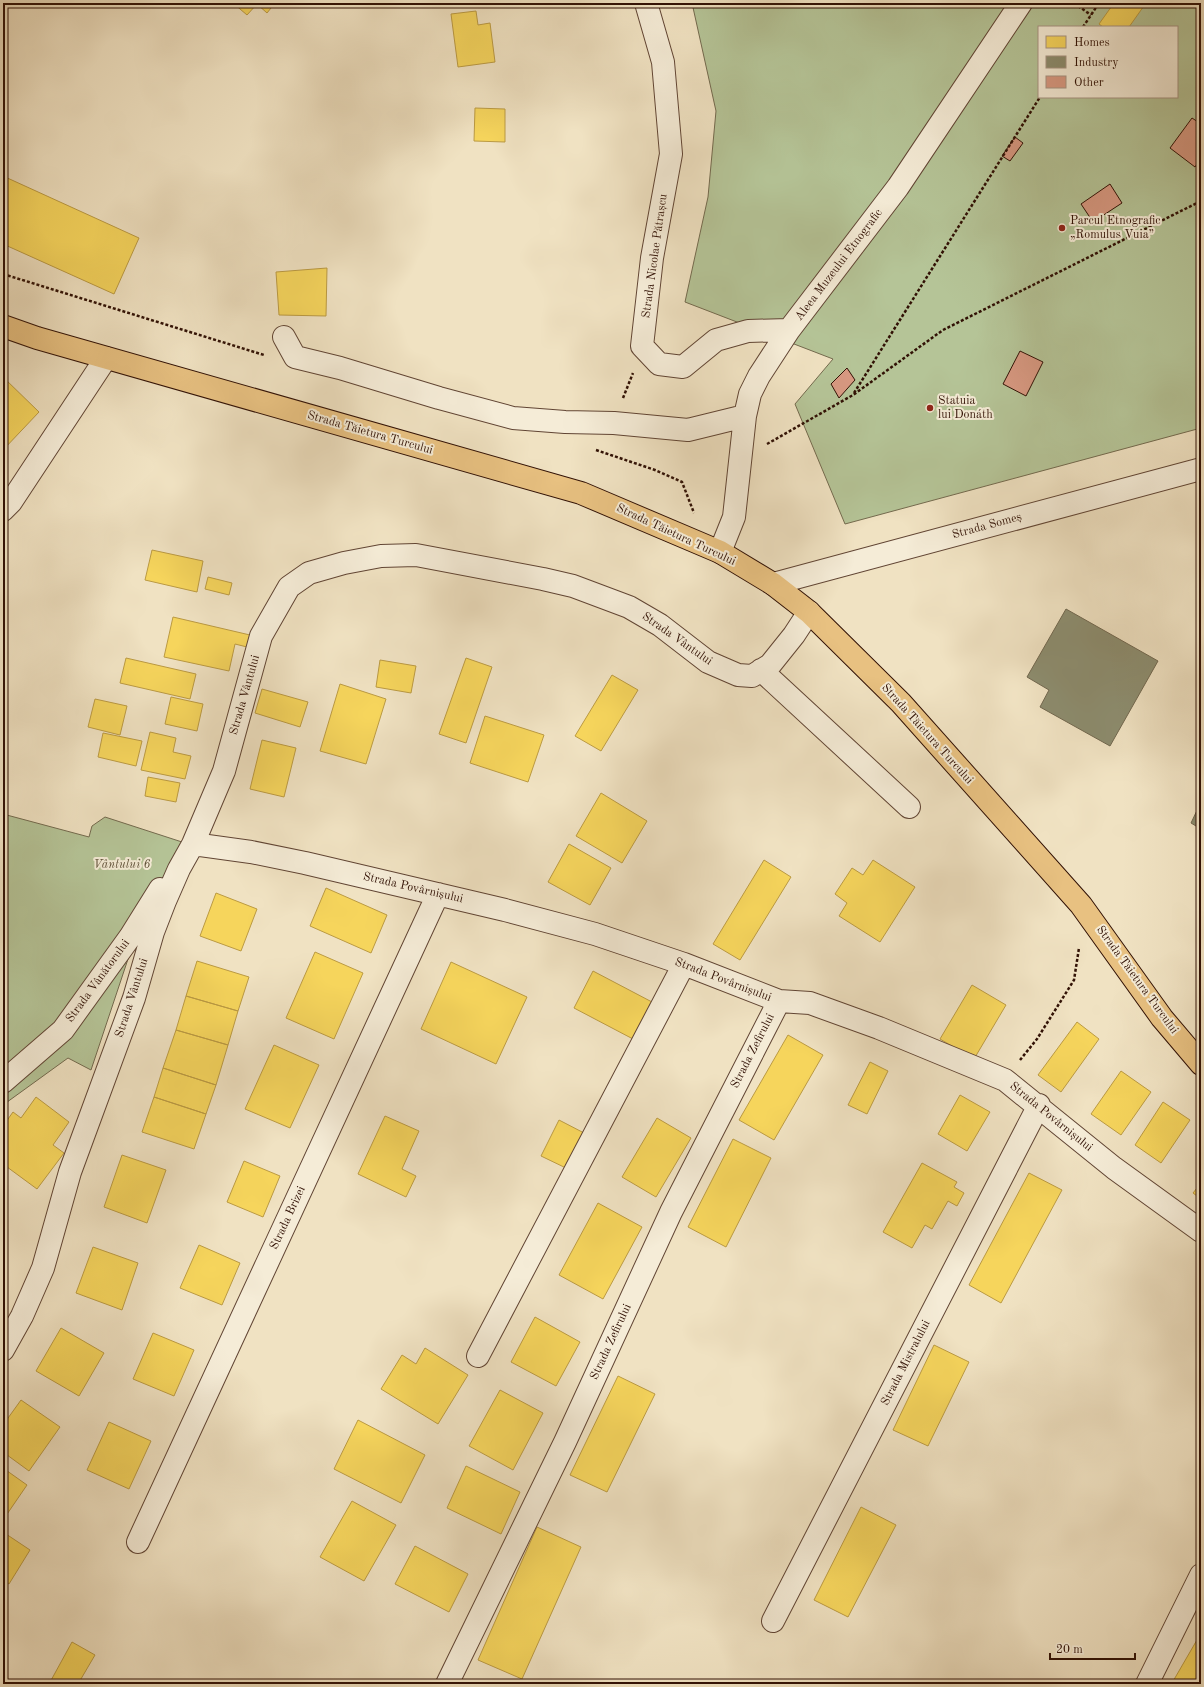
<svg xmlns="http://www.w3.org/2000/svg" width="1204" height="1687" font-family="'Old Standard TT',serif">
	<style>
		.green { fill: #b5c497; stroke: #736a4e; fill-rule: evenodd }
		.homes { fill: #f6d55c; stroke: #bb9a42 }
		.industry { fill: #8c8c6e; stroke: #71674e }
		.building { fill: #d89982; stroke: #311105 }
		.lines { fill: none; stroke-linecap: round; stroke-linejoin: round }
		.minor-casing { stroke: #614534; stroke-width: 24 }
		.major-casing { stroke: #311105; stroke-width: 24 }
		.path { stroke: #311105; stroke-width: 2.5; stroke-dasharray: 3 2; stroke-linecap: butt }
		.minor { stroke: #f5ecd7; stroke-width: 22 }
		.major { stroke: #e8c181; stroke-width: 22 }
		.poi-dot { fill: #8f2418; stroke: #f5ecd7; stroke-width: 1.5 }
		.labels { text-anchor: middle; dominant-baseline: central; stroke-width: 4; stroke-linejoin: round; paint-order: stroke }
		.poi-label { font-size: 12px; fill: #311105; stroke: #f5ecd7; text-anchor: start }
		.street-label { font-size: 12px; fill: #311105; stroke: #f5ecd7 }
		.park-label { font-size: 12px; font-style: italic; fill: #5f5038; stroke: #f5ecd7 }
	</style>
	<rect width="100%" height="100%" fill="#f0e2c2"/>
	<filter id="stains"><feTurbulence type="fractalNoise" baseFrequency=".005" numOctaves="4"/><feColorMatrix values="0 0 0 0 .2 0 0 0 0 .09 0 0 0 0 .02 0 0 0 .5 -.17"/></filter>
	<radialGradient id="worn" r=".72"><stop offset=".6" stop-color="#630" stop-opacity="0"/><stop offset="1" stop-color="#630" stop-opacity=".3"/></radialGradient>
	<!-- green -->
	<path class="green" d="M692,3H1201V428L845,524L795,404L833,359L685,302L708,197L716,111ZM1039,27H1177V97H1039Z
		M3,814L89,837L92,826L105,817L182,842L164,879L149,896L91,1070L68,1058L3,1105Z"/>
	<!-- homes -->
	<path class="homes" d="M233,3H275L267,13L257,4L247,15Z
		M1114,3H1146L1129,27H1103L1099,24Z
		M476,11L478,25L490,23L495,62L458,67L451,14Z
		M475,108L505,109V142L474,141Z
		M3,176L139,238L114,294L3,244Z
		M327,268L326,316L279,315L276,272Z
		M3,377L39,412L3,450Z
		M152,550L203,561L197,592L145,580Z
		M208,577L232,583L229,595L205,589Z
		M173,617L250,635L247,647L235,644L229,671L164,657Z
		M126,658L196,674L190,699L120,683Z
		M466,658L492,667L466,743L439,734Z
		M380,660L416,666L411,693L376,687Z
		M612,675L638,690L601,751L575,736Z
		M340,684L386,699L366,764L320,751Z
		M262,689L308,702L300,727L255,713Z
		M171,697L203,704L197,731L165,724Z
		M95,699L127,706L120,735L88,727Z
		M485,716L544,735L528,782L470,763Z
		M150,732L176,738L173,752L191,756L185,779L141,770Z
		M103,733L142,741L136,766L98,757Z
		M262,740L296,748L284,797L250,789Z
		M148,777L180,783L176,802L145,796Z
		M601,793L647,821L622,863L576,836Z
		M569,844L611,868L590,905L548,882Z
		M764,860L791,877L740,960L713,944Z
		M873,860L915,887L880,942L839,916L847,903L835,894L852,868L863,875Z
		M326,888L387,915L371,953L310,926Z
		M216,893L257,909L241,951L200,936Z
		M315,952L363,973L334,1039L286,1018Z
		M197,961L249,977L238,1011L186,996Z
		M451,962L527,997L496,1064L421,1029Z
		M593,971L652,1002L633,1039L574,1008Z
		M972,985L1006,1005L974,1059L940,1039Z
		M186,996L238,1011L228,1045L176,1030Z
		M1077,1022L1099,1039L1061,1092L1038,1075Z
		M176,1030L228,1045L216,1085L163,1068Z
		M788,1035L823,1055L774,1140L739,1120Z
		M274,1045L319,1065L290,1128L245,1109Z
		M870,1062L888,1071L867,1114L848,1105Z
		M163,1068L216,1085L206,1114L154,1097Z
		M1121,1071L1151,1092L1121,1135L1091,1114Z
		M960,1095L990,1112L967,1151L938,1134Z
		M36,1097L69,1122L53,1145L64,1153L37,1189L3,1164V1126L13,1112L21,1118Z
		M154,1097L206,1114L194,1149L142,1132Z
		M1163,1102L1190,1120L1161,1163L1135,1145Z
		M385,1116L419,1131L402,1169L416,1176L406,1197L358,1174Z
		M657,1118L691,1138L656,1197L622,1177Z
		M559,1120L586,1134L568,1169L541,1156Z
		M733,1139L771,1158L726,1247L688,1227Z
		M122,1155L166,1170L147,1223L104,1207Z
		M244,1161L280,1176L263,1217L227,1202Z
		M922,1163L957,1182L954,1187L964,1193L957,1206L948,1201L932,1229L925,1225L912,1248L883,1232Z
		M1029,1173L1062,1190L1001,1303L969,1285Z
		M1201,1183V1199L1193,1193Z
		M598,1203L642,1227L603,1299L559,1275Z
		M199,1245L240,1263L222,1305L180,1288Z
		M93,1247L138,1263L122,1310L76,1293Z
		M535,1317L580,1342L556,1386L511,1362Z
		M61,1328L104,1353L79,1396L36,1371Z
		M153,1333L194,1350L174,1396L133,1379Z
		M934,1345L969,1362L928,1446L893,1430Z
		M425,1348L468,1375L438,1424L381,1389L402,1355L416,1364Z
		M618,1376L655,1394L607,1492L570,1475Z
		M500,1390L543,1413L513,1470L469,1446Z
		M21,1400L60,1427L29,1471L3,1452V1425Z
		M358,1420L425,1455L401,1503L334,1469Z
		M109,1422L151,1441L129,1489L87,1470Z
		M466,1466L520,1492L501,1534L447,1508Z
		M3,1468L27,1485L3,1520Z
		M352,1501L396,1525L364,1581L320,1557Z
		M861,1507L896,1525L848,1617L814,1600Z
		M537,1527L581,1547L522,1679L478,1660Z
		M3,1532L30,1550L9,1584L3,1580Z
		M415,1546L468,1574L449,1612L395,1584Z
		M1201,1633V1684H1174L1172,1683Z
		M72,1642L95,1655L78,1684H49Z"/>
	<!-- industry -->
	<path class="industry" d="M1066,609L1158,661L1110,746L1040,707L1049,690L1027,677Z
		M1201,802V829L1191,823Z"/>
	<!-- building -->
	<path class="building" d="M1192,118L1201,124V158L1195,167L1170,148Z
		M1015,137L1023,143L1010,161L1002,156Z
		M1110,184L1122,203L1093,222L1081,204Z
		M1020,351L1043,362L1026,396L1003,384Z
		M847,368L855,380L839,398L831,384Z"/>
	<g class="lines">
		<!-- minor casing -->
		<g class="minor-casing">
			<path id="minor" d="M646,3L663,62L671,154L652,258L642,346L659,364L683,367L716,340L748,331L789,330
				M284,337L295,357L340,368L439,398L513,418L565,422L614,423L688,430L745,416
				M3,510L11,502L106,358
				M720,552L734,517L745,416L750,394L759,376L789,330L898,187L1021,3
				M773,584L1201,469
				M761,670L909,807
				M193,844L251,852L305,863L505,910L595,934L684,964L779,1001L810,1003L879,1028L1005,1080L1114,1168L1201,1231
				M3,1082L63,1030L130,937L160,889
				M3,1350L22,1316L43,1268L70,1172L134,998L153,932L165,901L179,869L193,844L224,771L261,636L289,587L309,573L344,563L381,556L416,555L543,579L573,586L629,607L660,625L708,662L738,675L752,676L770,665L794,635L809,612
				M478,1356L684,964
				M138,1542L438,894
				M773,1621L1039,1105
				M447,1684L565,1442L671,1212L779,1001
				M1147,1684L1201,1575"/>
		</g>
		<!-- major casing -->
		<g class="major-casing">
			<path id="major" d="M3,326L37,338L581,493L720,552L773,584L809,612L901,703L1081,905L1162,1018L1201,1064"/>
		</g>
		<!-- path -->
		<path class="path" d="M1074,3L1091,15
			M1083,27L1099,3
			M3,274L264,355
			M854,393L1040,97
			M623,398L633,373
			M767,444L853,395L943,330L1201,201
			M596,450L655,470L682,482L694,513
			M1020,1060L1037,1039L1074,980L1079,948"/>
		<!-- minor -->
		<use href="#minor" class="minor"/>
		<!-- major -->
		<use href="#major" class="major"/>
	</g>
	<!-- markers -->
	<g class="poi-dot">
		<circle cx="1062" cy="228" r="4"/>
		<circle cx="930" cy="408" r="4"/>
	</g>
	<g class="labels">
		<!-- poi labels -->
		<g class="poi-label">
			<text x="1070" y="221">Parcul Etnografic<tspan x="1070" dy="14">„Romulus Vuia”</tspan></text>
			<text x="938" y="401">Statuia<tspan x="938" dy="14">lui Donáth</tspan></text>
		</g>
		<!-- street labels -->
		<g class="street-label">
			<text transform="translate(655 256) rotate(-82)">Strada Nicolae Pătrașcu</text>
			<text transform="translate(839 265) rotate(-53)">Aleea Muzeului Etnografic</text>
			<text transform="translate(370 433) rotate(16)">Strada Tăietura Turcului</text>
			<text transform="translate(987 526) rotate(-15)">Strada Someș</text>
			<text transform="translate(676 535) rotate(25)">Strada Tăietura Turcului</text>
			<text transform="translate(677 639) rotate(35)">Strada Vântului</text>
			<text transform="translate(245 695) rotate(-74)">Strada Vântului</text>
			<text transform="translate(927 734) rotate(48)">Strada Tăietura Turcului</text>
			<text transform="translate(413 888) rotate(13)">Strada Povârnișului</text>
			<text transform="translate(723 980) rotate(21)">Strada Povârnișului</text>
			<text transform="translate(1137 980) rotate(54)">Strada Tăietura Turcului</text>
			<text transform="translate(98 981) rotate(-54)">Strada Vânătorului</text>
			<text transform="translate(132 998) rotate(-72)">Strada Vântului</text>
			<text transform="translate(753 1051) rotate(-63)">Strada Zefirului</text>
			<text transform="translate(1051 1117) rotate(39)">Strada Povârnișului</text>
			<text transform="translate(288 1218) rotate(-65)">Strada Brizei</text>
			<text transform="translate(611 1342) rotate(-65)">Strada Zefirului</text>
			<text transform="translate(906 1363) rotate(-63)">Strada Mistralului</text>
		</g>
		<!-- park labels -->
		<g class="park-label">
			<text x="122" y="865">Vântului 6</text>
		</g>
	</g>
	<!-- margin -->
	<rect width="1204" height="1687" fill="none" stroke="#f0e2c2" stroke-width="16"/>
	<rect x="4" y="4" width="1196" height="1679" fill="none" stroke="#311105" stroke-width="2"/>
	<rect x="8" y="8" width="1188" height="1671" fill="none" stroke="#311105"/>
	<!-- legend -->
	<rect x="1038" y="26" width="140" height="72" fill="#f5ecd7" stroke="#a79483"/>
	<rect x="1046" y="36" width="20" height="12" fill="#f6d55c" stroke="#a79483"/>
	<text x="1074" y="46" font-size="12" fill="#311105">Homes</text>
	<rect x="1046" y="56" width="20" height="12" fill="#8c8c6e" stroke="#a79483"/>
	<text x="1074" y="66" font-size="12" fill="#311105">Industry</text>
	<rect x="1046" y="76" width="20" height="12" fill="#d89982" stroke="#a79483"/>
	<text x="1074" y="86" font-size="12" fill="#311105">Other</text>
	<!-- scale -->
	<path d="M1050 1653v6h85v-6" fill="none" stroke="#311105" stroke-width="2"/>
	<text x="1056" y="1653" font-size="12" fill="#311105" stroke="#f5ecd7" stroke-width="3" paint-order="stroke">20 m</text>
	<rect width="100%" height="100%" filter="url(#stains)"/>
	<rect width="100%" height="100%" fill="url(#worn)"/>
</svg>
